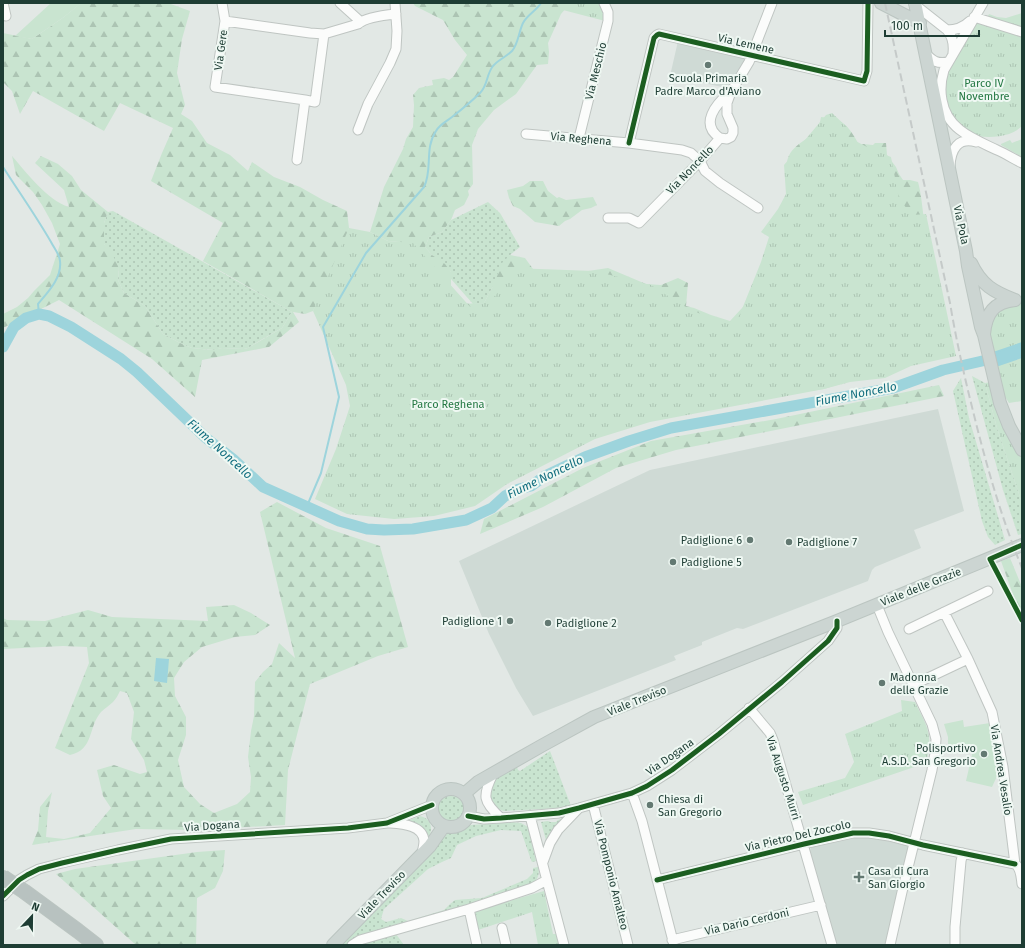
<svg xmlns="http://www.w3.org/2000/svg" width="1025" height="948" font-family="'Fira Sans',sans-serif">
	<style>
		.built { fill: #cfdad5 }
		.grass { fill: url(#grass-dots) }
		.forest { fill: url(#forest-firs) }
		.park { fill: url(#park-tufts) }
		.garden { fill: #c9e4d0 }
		.water { fill: #9dd4dc }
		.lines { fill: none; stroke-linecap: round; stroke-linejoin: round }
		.stream { stroke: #9dd4dc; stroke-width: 2 }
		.river { stroke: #9dd4dc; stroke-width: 11 }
		.minor-casing { stroke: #bfc5c2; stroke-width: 11 }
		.major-casing { stroke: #bbc5c1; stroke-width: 14 }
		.highway-casing { stroke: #bbc5c1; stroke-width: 16 }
		.minor { stroke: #fbfcfb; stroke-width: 9 }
		.major { stroke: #ccd5d2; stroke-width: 12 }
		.highway { stroke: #b8c2c0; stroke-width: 14 }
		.rail { stroke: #c5cac9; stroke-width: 2; stroke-dasharray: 8 4; stroke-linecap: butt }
		.highway-bridge-casing { stroke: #bbc5c1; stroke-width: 16; stroke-linecap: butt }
		.highway-bridge { stroke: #b8c2c0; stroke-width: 14 }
		.cycleway-casing { stroke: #eff8f3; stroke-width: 8 }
		.cycleway { stroke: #1b5e20; stroke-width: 5 }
		.poi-dot { fill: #637972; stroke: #eff8f3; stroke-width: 1.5 }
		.labels { text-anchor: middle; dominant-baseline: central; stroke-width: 4; stroke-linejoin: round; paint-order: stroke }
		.street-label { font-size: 11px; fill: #1e3d34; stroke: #eff8f3 }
		.poi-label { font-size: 11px; fill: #1e3d34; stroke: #eff8f3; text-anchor: start }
		.park-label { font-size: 11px; fill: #247843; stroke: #eff8f3 }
		.water-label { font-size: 12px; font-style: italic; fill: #126e7f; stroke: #eff8f3 }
	</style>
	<defs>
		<pattern id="grass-dots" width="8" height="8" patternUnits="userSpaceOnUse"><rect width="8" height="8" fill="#c9e4d0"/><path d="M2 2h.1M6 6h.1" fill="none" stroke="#acc4b3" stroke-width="1.8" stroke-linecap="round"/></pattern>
		<pattern id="forest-firs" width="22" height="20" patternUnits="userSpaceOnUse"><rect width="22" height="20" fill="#c9e4d0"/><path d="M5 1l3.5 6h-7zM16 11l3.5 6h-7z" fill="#acc4b3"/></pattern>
		<pattern id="park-tufts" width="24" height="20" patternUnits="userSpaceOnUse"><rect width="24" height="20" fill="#c9e4d0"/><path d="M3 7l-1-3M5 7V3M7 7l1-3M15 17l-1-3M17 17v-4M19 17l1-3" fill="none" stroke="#acc4b3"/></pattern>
	</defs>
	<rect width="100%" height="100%" fill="#e2e8e5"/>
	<!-- built -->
	<path class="built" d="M678,41L743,56L745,59V62L731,83L727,88L670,76Z
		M938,409L964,511L914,530L921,548L875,567L872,570L868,581L743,629L737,628L702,642V645L674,656L676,660L533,716L516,688L489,634L459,561L650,470Z
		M865,836L886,839L910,844L886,945H835L810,851L811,847L814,846L854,837Z"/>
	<!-- grass -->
	<path class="grass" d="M488,202L500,213L520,247L510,255L484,303L473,304L451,279V272L432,255L425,247L429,237L442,232L451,220Z
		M113,211L292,312L282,328L261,340L248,348L244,349L222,348L213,350L192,348L182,344L163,334L145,306L124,293L118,280L119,267L104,244V223L108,212Z
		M972,376L985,383L997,428L1022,503V534L1018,535L1003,490Z
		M961,378L969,418L1005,540L995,545L988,537L982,521L953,391Z
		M550,751L571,806L562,808L504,811C486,806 485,790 497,779C503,774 510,771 517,767L518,770L520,771Z
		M438 809a13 13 0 1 1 26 0a13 13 0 1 1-26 0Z
		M420,816C432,818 434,831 427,839L416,824L407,821Z
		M567,817L547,844L541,822L548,821L550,822H556L558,820Z
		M513,822L521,823L528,827L536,861L532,862L531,860L521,831L501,830L476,836L457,845L451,858L442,862L428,869L384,909L381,919L386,922L401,918L408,921L444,910L450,904L455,900L482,898L527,879L533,873V868L538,867C540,874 538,878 533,884L348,945H341L379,907L448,833L461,831L471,825Z
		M396,934L404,945H362V944Z"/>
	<!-- forest -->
	<path class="forest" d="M81,3H168L190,11L182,39L177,73L185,105L181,114L192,121L207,143L230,155L248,171L252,162L274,177L300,187L323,200L347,211L349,228L342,253L313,311L305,314L293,312L299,322L269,347L202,360L195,397L152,359L59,300L3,328V314L17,307L28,298L34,291L50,275L60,244L52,223L42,205L33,192L16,175L12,156C27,173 47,200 69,207L64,190L35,163L41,156L58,164L72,176L81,190L108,212L104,223V244L111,252L119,267L118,280L124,293L145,306L163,334L182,344L192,348L211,350L222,348L244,349L248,348L282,328L292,312L203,261L223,223L151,181L162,153L173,128L120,103L104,131L33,91L20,114L12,91L3,82V33L32,39L64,17Z
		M413,3H585L582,9L567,7L561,14L548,43L549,52L548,64L537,65L516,94L494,110L478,129L472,145L473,184L468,191L469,195L464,205L455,210L451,220L442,232L429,237L425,247L432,255L445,264L451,272V300L458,304L484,303L492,288L502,263L510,255L525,258L533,269L546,272L579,274L588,271L608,268L646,284L661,285L678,278L688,283L686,306L694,308L711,315L730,321L754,295L761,271L766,260L771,252L778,247H787L797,245L803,242L807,235L820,222L834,186L846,165L861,171L854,160C840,164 826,187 818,200L812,196L803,204L788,189C787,181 786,172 787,163C788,148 806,139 818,132L821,117C845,119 848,126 860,146L863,144L873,145L875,143H886L887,155L896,167L899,174L903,180H910L918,182C922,196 922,210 925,224C932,259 940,293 948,327L947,335L949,355L931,357L907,364L898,366L824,389L683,410L679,407L673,399L648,410L643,407L648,402L654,392L656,386L662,379L671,376L687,375L696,372L710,375L724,372L742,376L756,377H786L806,384L837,375L853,366L869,361H877L890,358L900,353L905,349L909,342L916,335L918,330L923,326L928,312L903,231L890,225L880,224L869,216L867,206L866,187C874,178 875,171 874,159L865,162L858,189V209L864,221L871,228L875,238L857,243L843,244L829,248L824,247L810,255L804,260L788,272L784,276L787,287L795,281L806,279L808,287L812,290H817L812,274L814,263H818L874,249H894L899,252C899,255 899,275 900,276C901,278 905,281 907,283L908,301L905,317L903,323L898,327L893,339L887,343L885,347H874L867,355H857L852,349L853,337L844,326L836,330L838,343L830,362L823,363L808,362L774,363L767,364L740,361L704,360L690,361H667L655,366H645L617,363L563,361L543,356L512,342L505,343L498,339L497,330L493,319H482L472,317H453L447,313L428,286L419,263L409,256L399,242L388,241L370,232L384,187L403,149L406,139L413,127L414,105L413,95L419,88L433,85L432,80L444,78L449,80L453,77L467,55L455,40L443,20L415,6Z
		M530,181H543L548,191L557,198L559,197L566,200L593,197L597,205L591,208L582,210L570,219L565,221L559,226L535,222L520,209L513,206L509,198L507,190L523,186Z
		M939,385L944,396L676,450L616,468L543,507L480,534L484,519L583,468L651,441L776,419Z
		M277,502L326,528L380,546L408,647L378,656L310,684L288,770L285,825L191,830L136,829L32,845L38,830L40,807L52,792L48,811L46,837L64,839L90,833L111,808L103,796L97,770L114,765L140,774L147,772L144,760L131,739L134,712L127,693L120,691C118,695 116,699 113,702C110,705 105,708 101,712C88,727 94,750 70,755L55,748L89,663L87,647L63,646L3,649V618L7,620L45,621L88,610L112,617L208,621L206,607L234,605L251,613L270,625L255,635L235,637L202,647L184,662L174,678L175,696L186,717V735L178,760L184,787L200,804L214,813L237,804L250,792L251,777L248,757L251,731L254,716L255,682L263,672L272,664L279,643L295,658L260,512Z
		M1010,558L1022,587V614L1016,603L1001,561Z
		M225,850L223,871L215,888L197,898L196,945H136L56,874L75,869L197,852Z"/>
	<!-- park -->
	<path class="park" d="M561,3H601L605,14V21L563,10Z
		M1022,13V28L987,18L989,14L997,17L1006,18Z
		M976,22L1022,35V126C1018,130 1014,132 1009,134C999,137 988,138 978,136C960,130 945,110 944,91C944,68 964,42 976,22Z
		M832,113L848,128V137L869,148L891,157L899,199L912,215L926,214L956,356L911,366L885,378L850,382L824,389L650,422L595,439L507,484L475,506L434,516L394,519L347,514L315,499L336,449L350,406L346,385L313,311L349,228L370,232L388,241L413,243L473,310L496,295L512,268L594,271L651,285L682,305L721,324L738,319L761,262L769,237L761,232L778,209L786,194L784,165L826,115Z
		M1017,303H1022V401L1009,403L1004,395L989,335L995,311Z
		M991,382L1006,432L1022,459V503L997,428L985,383Z
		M901,700L915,702C920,713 928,725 929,737C930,746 928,754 926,763L803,805L798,792L845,778L854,762L845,734L902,711Z
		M544,891L553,934H556L559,945H538L532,912L478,930L474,911Z"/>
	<!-- garden -->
	<path class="garden" d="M51,3H79L80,4L64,17L32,39L15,36Z
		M1022,139V157L1001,145V144L1010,140L1012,143Z
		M963,720L964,727L990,723L998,774L992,787L966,781L972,755L971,750L968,748L948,744V737L944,724Z"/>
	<!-- water -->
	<path class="water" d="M1022,342V358L996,367L993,352Z
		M156,658L169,659L167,683L154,681Z"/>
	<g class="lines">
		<!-- stream -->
		<path class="stream" d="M3,167C19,192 36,216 51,242C54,248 60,255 60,261C62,278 48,292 38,304L39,314
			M3,344H4
			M307,506L321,473L339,397L323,327L366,253L424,187C433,169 424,149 436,131C440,124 446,122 452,117C461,110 471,102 480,93C488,85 486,75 493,66C498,60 506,57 512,51C518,45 519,31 523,23C527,15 536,11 541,3"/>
		<!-- river -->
		<path class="river" d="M3,347L14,327L26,318L39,314L49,316L71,327L121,359L137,372L206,438L233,459L263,487L339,521L367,529L384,530L413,529L466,520L492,508L505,496L519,489L531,486L545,476L585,457L629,441L671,428L893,388L943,370L1004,356L1022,351"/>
		<!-- minor casing -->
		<g class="minor-casing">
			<path id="minor" d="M3,3L6,16
				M222,3L225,21
				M340,3L361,22
				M983,3L944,70C941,80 940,90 942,100C947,130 974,139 997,150C1006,154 1014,159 1022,163
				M914,4L947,30C953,37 954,44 953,53
				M974,17L1022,32
				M947,30C956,30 963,28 970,21
				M926,54C933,61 937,64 948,62
				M305,100L215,87L225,21L310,33L324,34L358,24C366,17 385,15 396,14
				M358,130L368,104L390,63L396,49L397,31L395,3
				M526,134L629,143L682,150L691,153L700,161L705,171L720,183L758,208
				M579,138L608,21V12L604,3
				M720,138L727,139L731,137L733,133V128L727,114V103L731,92L749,62L772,3
				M720,138C699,124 716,104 730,92
				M629,143L654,38L657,35L659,34L864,81L867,71L868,3
				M297,160L305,100L315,102L324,34
				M950,166C951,149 958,137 976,142
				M608,218H629L639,223L700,161L720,138
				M877,605L888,632L932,724L936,739L935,753L932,770L902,892L890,945
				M944,612L968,659
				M909,629L988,591
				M913,685L968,659L992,712L1003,767L1015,864C1021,868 1021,876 1022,884
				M749,708L770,733L773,740L832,945
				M493,774C482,796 483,802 501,818
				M632,793L642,821L674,945
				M593,804L628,945
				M468,816L484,819L501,818L559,813L579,808L632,793L647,786L672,770L719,734L782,682L828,641L837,628V621
				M530,816L564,945
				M389,823C402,824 423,825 424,841C424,846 422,851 422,855
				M543,862L550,843L558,830L579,808
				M657,880L804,844L853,833H869L889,836L923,845L1015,864
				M3,896L19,880L27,875L39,869L62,863L118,850L171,839L348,828L387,823L432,805
				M469,909L477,945
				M502,928L506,945
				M672,940L821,905
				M352,945L360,940L469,909L532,888L547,880
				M955,945V927L961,861L963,853"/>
		</g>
		<!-- major casing -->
		<g class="major-casing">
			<path id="major" d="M881,3L920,23
				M915,3L966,251L968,266L981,327L984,335L1000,403L1009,426L1022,450
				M971,263C981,285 994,292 1015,300
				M984,334C986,313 994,302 1015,300
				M432 808a19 19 0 1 1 38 0a19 19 0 1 1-38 0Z
				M464,794L478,782L543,745L594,717L837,621L1022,545
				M333,945L430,846L444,826"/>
		</g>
		<!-- highway casing -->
		<g class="highway-casing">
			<path id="highway" d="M25,892L78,931L96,945"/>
		</g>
		<!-- minor -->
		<use href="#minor" class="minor"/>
		<!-- major -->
		<use href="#major" class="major"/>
		<!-- highway -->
		<use href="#highway" class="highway"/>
		<!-- rail -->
		<path class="rail" d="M885,3L950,303C956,339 964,375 973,411C986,464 1001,517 1022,568"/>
		<!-- highway-bridge casing -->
		<g class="highway-bridge-casing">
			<path id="highway-bridge" d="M3,877L25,892"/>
		</g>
		<!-- highway-bridge -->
		<use href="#highway-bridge" class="highway-bridge"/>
		<!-- cycleway casing -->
		<g class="cycleway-casing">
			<path id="cycleway" d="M629,143L654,38L657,35L659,34L864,81L867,71L868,3
				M1022,545L990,559L1022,620
				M468,816L484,819L501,818L559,813L579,808L632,793L647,786L672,770L719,734L782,682L828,641L837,628V621
				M657,880L804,844L853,833H869L889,836L923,845L1015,864
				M3,896L19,880L27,875L39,869L62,863L118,850L171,839L348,828L387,823L432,805"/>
		</g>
		<!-- cycleway -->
		<use href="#cycleway" class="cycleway"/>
	</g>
	<!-- markers -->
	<g class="poi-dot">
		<circle cx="708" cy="65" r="4"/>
		<circle cx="750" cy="540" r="4"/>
		<circle cx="789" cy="542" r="4"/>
		<circle cx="673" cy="562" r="4"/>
		<circle cx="510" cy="621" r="4"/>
		<circle cx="548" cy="623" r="4"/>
		<circle cx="882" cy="683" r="4"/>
		<circle cx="984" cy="754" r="4"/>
		<circle cx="650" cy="805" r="4"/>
		<path d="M857 871h4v4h4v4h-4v4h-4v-4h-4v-4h4z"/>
	</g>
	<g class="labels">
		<!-- street labels -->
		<g class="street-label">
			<text transform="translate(746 44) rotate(13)">Via Lemene</text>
			<text transform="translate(221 50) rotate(-82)">Via Gere</text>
			<text transform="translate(596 71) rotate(-76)">Via Meschio</text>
			<text transform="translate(581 139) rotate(5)">Via Reghena</text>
			<text transform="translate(690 170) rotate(-46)">Via Noncello</text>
			<text transform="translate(961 225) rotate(78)">Via Pola</text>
			<text transform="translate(921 587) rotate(-22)">Viale delle Grazie</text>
			<text transform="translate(637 701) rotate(-22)">Viale Treviso</text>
			<text transform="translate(670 757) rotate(-35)">Via Dogana</text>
			<text transform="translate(1001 770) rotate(81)">Via Andrea Vesalio</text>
			<text transform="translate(783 778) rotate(72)">Via Augusto Murri</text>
			<text transform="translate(212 826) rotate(-4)">Via Dogana</text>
			<text transform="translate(798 836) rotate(-13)">Via Pietro Del Zoccolo</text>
			<text transform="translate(611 875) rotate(76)">Via Pomponio Amalteo</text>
			<text transform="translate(382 895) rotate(-46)">Viale Treviso</text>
			<text transform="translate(747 922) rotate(-13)">Via Dario Cerdoni</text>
		</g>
		<!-- poi labels -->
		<g class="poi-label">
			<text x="708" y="78" text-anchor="middle">Scuola Primaria<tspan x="708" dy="13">Padre Marco d'Aviano</tspan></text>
			<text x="742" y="540" text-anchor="end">Padiglione 6</text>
			<text x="797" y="542">Padiglione 7</text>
			<text x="681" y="562">Padiglione 5</text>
			<text x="502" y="621" text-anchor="end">Padiglione 1</text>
			<text x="556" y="623">Padiglione 2</text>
			<text x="890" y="677">Madonna<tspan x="890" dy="13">delle Grazie</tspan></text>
			<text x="976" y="748" text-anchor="end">Polisportivo<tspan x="976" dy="13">A.S.D. San Gregorio</tspan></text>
			<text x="658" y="799">Chiesa di<tspan x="658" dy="13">San Gregorio</tspan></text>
			<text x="868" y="871">Casa di Cura<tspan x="868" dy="13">San Giorgio</tspan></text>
		</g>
		<!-- park labels -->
		<g class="park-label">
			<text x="984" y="83">Parco IV<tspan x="984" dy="13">Novembre</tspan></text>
			<text x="448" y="404">Parco Reghena</text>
		</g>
		<!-- water labels -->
		<g class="water-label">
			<text transform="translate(856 394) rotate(-11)">Fiume Noncello</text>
			<text transform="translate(220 449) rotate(42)">Fiume Noncello</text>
			<text transform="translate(545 477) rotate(-26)">Fiume Noncello</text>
		</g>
	</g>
	<!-- border -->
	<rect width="1025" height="948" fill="none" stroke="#1e3d34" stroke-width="8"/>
	<!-- north arrow -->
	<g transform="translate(32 916) rotate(22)" stroke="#eff8f3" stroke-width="3" paint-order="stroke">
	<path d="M0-3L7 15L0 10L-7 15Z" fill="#1e3d34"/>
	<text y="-6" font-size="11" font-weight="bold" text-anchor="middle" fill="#1e3d34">N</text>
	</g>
	<!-- scale -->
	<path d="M885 30v6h94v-6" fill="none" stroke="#1e3d34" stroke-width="2"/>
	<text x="891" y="30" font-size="12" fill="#1e3d34" stroke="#eff8f3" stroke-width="3" paint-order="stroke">100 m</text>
</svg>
